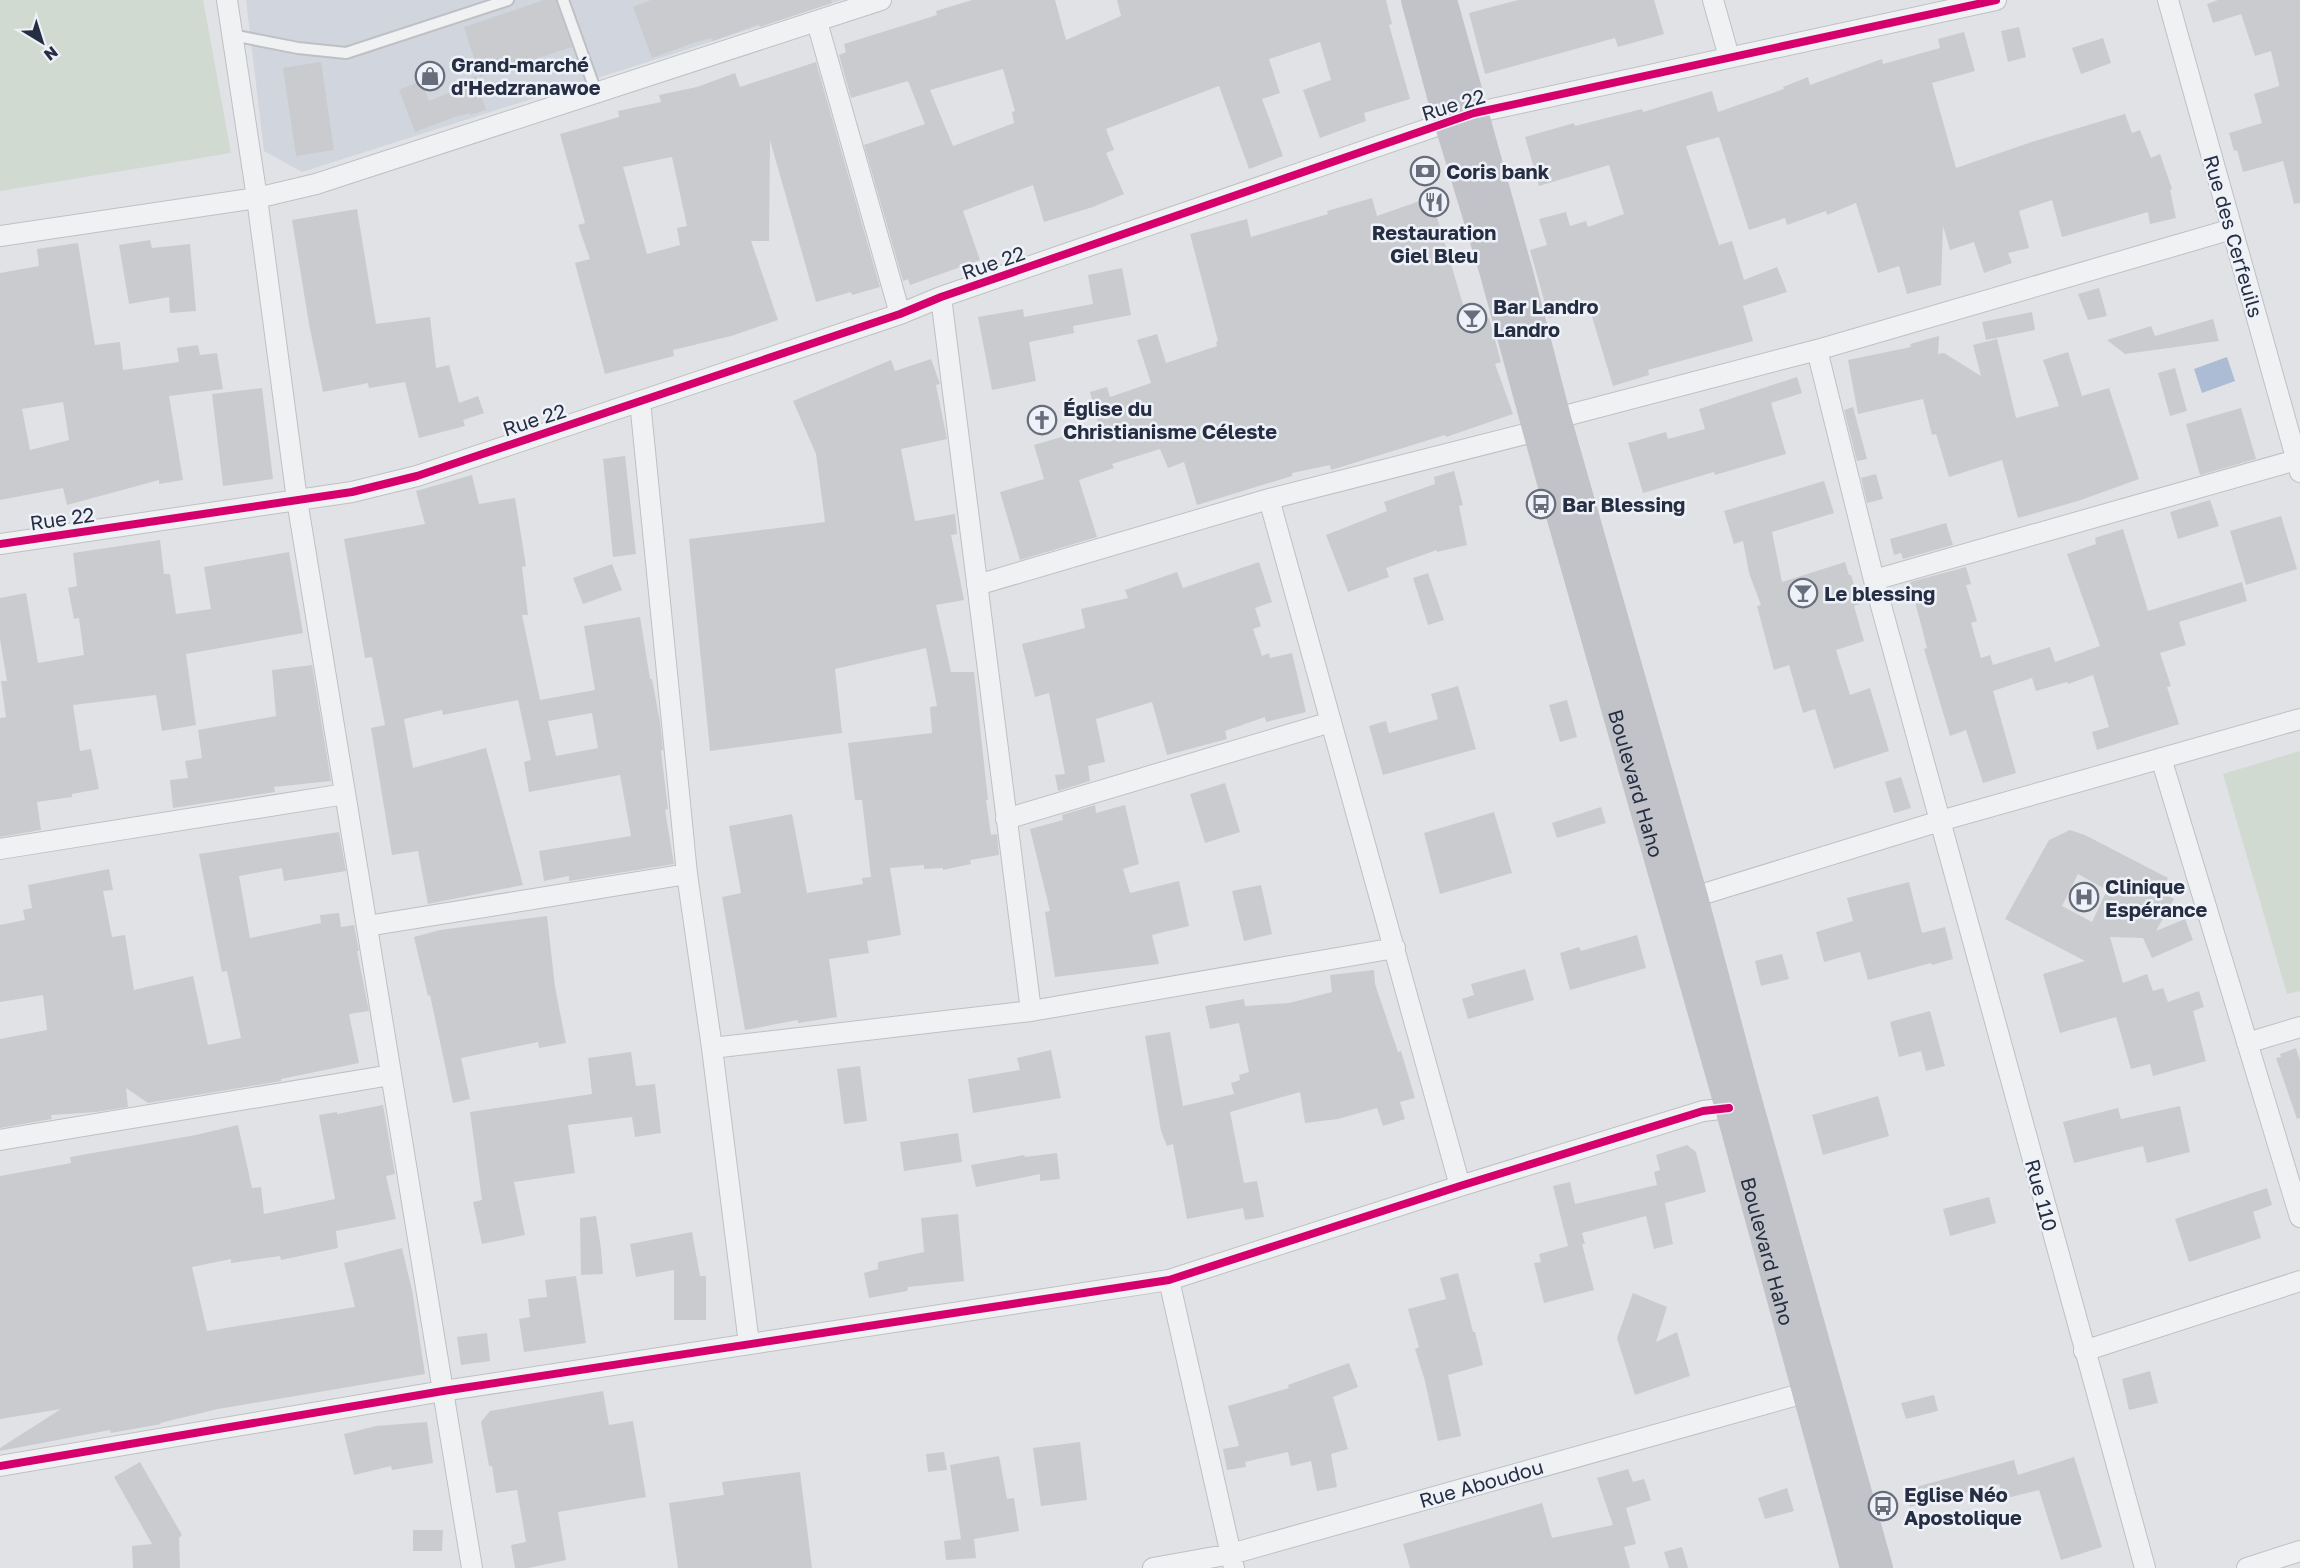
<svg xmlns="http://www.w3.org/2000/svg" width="2300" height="1568" font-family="'Golos Text',sans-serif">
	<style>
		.built { fill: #d1d5dd }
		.green { fill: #d0dad0 }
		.water { fill: #acbcd4 }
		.building { fill: #c9cbcf; fill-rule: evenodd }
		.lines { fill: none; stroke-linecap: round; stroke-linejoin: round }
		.lane-casing { stroke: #bfc0c4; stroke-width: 14 }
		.street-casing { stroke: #bfc0c4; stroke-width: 22 }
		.lane { stroke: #f0f1f3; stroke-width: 10 }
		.street { stroke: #f0f1f3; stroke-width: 20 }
		.secondary { stroke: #c1c3c9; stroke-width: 28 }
		.cycleway-casing { stroke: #eef1f7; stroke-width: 11 }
		.cycleway { stroke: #d6006c; stroke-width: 8 }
		.labels { text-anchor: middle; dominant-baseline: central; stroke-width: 5; stroke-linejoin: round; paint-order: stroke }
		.poi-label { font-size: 20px; font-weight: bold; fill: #252e42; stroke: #eef1f7; text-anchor: start }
		.street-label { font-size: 20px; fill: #252e42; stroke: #eef1f7 }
	</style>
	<rect width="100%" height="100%" fill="#e1e2e6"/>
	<!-- built -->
	<path class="built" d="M246,0H842L302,172L264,151Z"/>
	<!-- green -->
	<path class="green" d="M0,0H203L231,153L0,191Z
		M2300,751V991L2287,994L2223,774Z"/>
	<!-- water -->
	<path class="water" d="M2227,357L2235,381L2202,393L2194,369Z"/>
	<!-- building -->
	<path class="building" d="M544,0H556L572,47L480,77L464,27Z
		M651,0H831L832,3L760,27L759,24L713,41L712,38L696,42L652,58L633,7Z
		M972,0H1055L1066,40L1121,16L1117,0H1386L1392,24L1389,25L1410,99L1364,113L1366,121L1320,138L1303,90L1331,80L1320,42L1269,59L1280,93L1262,99L1283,156L1249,169L1219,86L1106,129L1114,150L1106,153L1124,194L1093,207L1044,222L1033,185L963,211L980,260L910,285L908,279L903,281L864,145L925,124L908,81L851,98L839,55L846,52L844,44L937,15L936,11ZM1003,69L1015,111L1012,112L1014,123L953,146L930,90Z
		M1518,0H1654L1664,34L1618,47L1615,38L1485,74L1469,13Z
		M2218,0H2300V203L2294,204L2283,161L2243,172L2237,150L2234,151L2229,133L2262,123L2254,94L2279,86V84L2271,51L2255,56L2241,14L2213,23L2207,4Z
		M2019,27L2026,57L2008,62L2001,31Z
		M1964,32L1975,71L1932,83L1956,168L2035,141L2125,114L2132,133L2140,130L2151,158L2160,154L2172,189L2170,190L2176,218L2150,224L2148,212L2062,237L2052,200L2019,211L2029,248L2008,253L2012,263L1984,273L1974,242L1950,250L1943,226L1941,285L1907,294L1899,266L1878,273L1856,203L1827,215L1826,211L1787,225L1785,218L1749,230L1719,137L1686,146L1719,245L1732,241L1744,280L1777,267L1787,292L1743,306L1753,341L1648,370L1649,375L1613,386L1589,307L1549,318L1530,250L1547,245L1539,219L1566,212L1570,226L1586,221L1588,227L1624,214L1609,165L1539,186L1525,137L1574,123L1575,126L1642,109L1643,112L1712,91L1718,112L1784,89L1783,87L1808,77L1810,85L1882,59L1883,64L1940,48L1938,39Z
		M2103,38L2111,63L2081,74L2072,48Z
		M321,62L334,150L296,156L283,68Z
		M816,62L880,287L852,295L851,292L816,302L770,140L769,241H751L778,320L731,336L673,350L674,356L605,374L575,263L590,259L578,225L585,223L560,134L619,117L618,111L661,102L659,95L697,87L735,73L740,87ZM672,157L687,226L677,228L680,245L647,254L623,167Z
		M476,76L486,110L470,115V113L454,117L415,132L399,90L421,81L429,101L462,88L460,81Z
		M1431,197L1467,318L1480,314L1482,320L1489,318L1501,362L1495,364L1513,414L1446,437L1445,435L1331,470L1330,465L1292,473V476L1197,505L1184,462L1168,468L1160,449L1112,464L1114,468L1079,480L1097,537L1020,560L1000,492L1044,479L1034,445L1099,426L1090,392L1107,387L1110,397L1151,383L1137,340L1157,334L1166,363L1217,346L1216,342L1218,341L1190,234L1247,219L1251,237L1328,214L1327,211L1372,198L1377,216Z
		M357,209L376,324L430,317L436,368L449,365L459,403L478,396L484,413L463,420L465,426L419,438L405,382L369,388L368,383L323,392L309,324L292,220Z
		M150,240L152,248L190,244L196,311L170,313L169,297L129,304L119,245Z
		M78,243L95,345L120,342L123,370L179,362L177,348L198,345L200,355L217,353L223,389L169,396L183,480L159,484V480L67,505L63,488L0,500V273L39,266L37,249ZM63,402L69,440L30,450L22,409Z
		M1122,268L1131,315L1073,326L1074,333L1029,342L1036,381L992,390L978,317L1023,309L1024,317L1093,304L1088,275Z
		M2099,288L2107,316L2088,320L2078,294Z
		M2032,312L2035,330L1986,340L1982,322Z
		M2213,319L2219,341L2125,354L2107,340L2151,326L2155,336Z
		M1939,336L1938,354L1944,353L1981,376L1973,345L1997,339L2016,418L2059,406L2043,360L2068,352L2082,396L2109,388L2139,479L2078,501L2018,518L2002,460L1949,477L1936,434L1932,435L1923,399L1858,414L1848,360L1911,347L1910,344Z
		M931,359L940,384L936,385L947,439L901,449L915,521L955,514L957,534L951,535L964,600L936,605L951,672H974L988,800H986L991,835L997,834L999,855L970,860L971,864L943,870V868L924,869V865L890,868L901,935L867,941L869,953L829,959L837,1017L798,1023V1020L745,1030L722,897L741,893L729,826L792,814L807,893L863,884L862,878L871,877L862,800H855L848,743L932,733L930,707L937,706L926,648L835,669L842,733L710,751L689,539L825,522L816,454L793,401L891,360L895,371Z
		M2175,368L2187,411L2170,416L2158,373Z
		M1797,377L1802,393L1771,403L1786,454L1715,475L1714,472L1643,493L1628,443L1666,432L1668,439L1705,429L1699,409Z
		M262,388L273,479L223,486L212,394Z
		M1853,407L1867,459L1857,461L1844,410Z
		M2241,408L2256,459L2200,475L2186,424Z
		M625,456L636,554L613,557L603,459Z
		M1454,471L1463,505L1459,506L1467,545L1437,552V550L1386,568L1389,577L1348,592L1326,535L1387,511L1384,502L1435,484L1434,477Z
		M1876,474L1883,499L1867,503L1861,478Z
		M472,475L479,504L515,498L526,566L522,567L528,615H522L540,700L595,690L584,626L640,617L650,679H652L660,722L663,750L661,751L668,809L665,810L674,864L569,881V876L544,881L539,851L631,836L620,775L529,792L524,762L531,760L518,700L443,715L442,710L404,719L413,768L486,748L523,885L428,904L418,851L392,855L371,728L385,725L372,657L365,658L344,539L425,524L416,491ZM592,713L598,748L556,756L548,721Z
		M1824,481L1834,513L1772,532L1782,582L1845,562L1849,575H1851L1860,604L1854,606L1864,641L1836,650L1850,695L1870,688L1889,751L1834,769L1815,709L1803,713L1789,665L1774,670L1757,606L1761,605L1749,573L1743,541L1734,544L1724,511Z
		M2210,500L2219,526L2178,539L2170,512Z
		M2281,516L2297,569L2246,585L2230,531Z
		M1946,523L1953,545L1903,559L1901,553L1894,555L1890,539Z
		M2123,529L2148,611L2242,582L2247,601L2179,622L2186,645L2160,653L2171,686L2167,687L2179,724L2097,750L2092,732L2109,727L2093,675L2068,684L2067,682L2036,691L2032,678L1993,691L2016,773L1983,783L1966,730L1950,736L1924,649L1927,648L1910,582L1966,567L1971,584L1966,585L1977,621L1971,623L1981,658L1990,655L1993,665L2050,647L2055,662L2100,646L2067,554L2096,544L2095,538Z
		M160,540L164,574H170L176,614L211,609L204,567L289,552L303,633L186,654L196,725L162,731L156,695L73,705L80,751L91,749L99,789L72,794V797L37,802L41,830L0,837V718L6,717L1,681H7L0,639V598L26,593L38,663L84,655L79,618L74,619L68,588L77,586L73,553Z
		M1259,562L1272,602L1255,608L1261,626L1253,629L1262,656L1269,653L1270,658L1292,653L1306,712L1266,722L1265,717L1225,731L1227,739L1167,755L1152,702L1096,719L1105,762L1088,766L1090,781L1058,791L1055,775L1065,774L1049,693L1035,697L1022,644L1085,628L1081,609L1128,598L1125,590L1177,572L1183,588Z
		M612,564L622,590L583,604L573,578Z
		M1428,573L1444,620L1428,625L1413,578Z
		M312,665L331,781L274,787L275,792L173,808L170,780L188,778L185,761L202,758L198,730L276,716L272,670Z
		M1458,686L1476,749L1383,775L1369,726L1386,721L1389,733L1438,719L1431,694Z
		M1567,700L1577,737L1560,742L1549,705Z
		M1901,777L1911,808L1894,813L1885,782Z
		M1225,783L1240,832L1205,843L1190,794Z
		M1095,805L1096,813L1125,805L1139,864L1123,869L1130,893L1179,881L1189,926L1152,935L1159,964L1055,977L1045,912L1050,911L1030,829L1063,820L1062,815Z
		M1601,807L1606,823L1557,838L1552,823Z
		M1494,812L1512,873L1440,894L1424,833Z
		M2070,830L2085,835L2168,878L2161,891L2174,899L2156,931L2185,919L2193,940L2152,958L2143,938L2110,937L2123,983L2147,974L2153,991L2163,988L2168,1002L2199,991L2204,1007L2193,1011L2206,1061L2153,1076L2150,1064L2131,1069L2116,1017L2060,1033L2043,974L2085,961L2005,919L2049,840ZM2078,874L2107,890L2092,922L2062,906Z
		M339,832L346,871L284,881L282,868L239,876L250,938L321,923L320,915L339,913L341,927L354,925L359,951H357L369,1011L349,1014L359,1063L281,1079V1081L148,1103L126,1088L128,1107L96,1112L51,1115L52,1119L0,1128V1039L47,1030L43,995L0,1002V925L25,920L23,910L32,908L28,885L109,869L113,890L103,891L112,937L125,935L134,990L193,976L208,1045L241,1038L227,971L222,972L199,854Z
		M1909,882L1922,933L1945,927L1953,959L1932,965L1931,963L1868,980L1860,952L1824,962L1816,932L1853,921L1847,898Z
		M1261,885L1272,934L1244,941L1232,891Z
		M547,916L555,987L566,1043L539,1048L538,1042L461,1058L470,1099L453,1103L430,995L428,996L414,937L440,930Z
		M1637,935L1646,968L1570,990L1560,953L1579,947L1581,951Z
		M1782,954L1789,979L1761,986L1755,961Z
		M1525,969L1534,1000L1468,1019L1462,999L1474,995L1471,984Z
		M1374,970L1375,984L1398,1052L1401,1051L1415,1098L1400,1102L1405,1119L1383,1126L1377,1108L1338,1119L1305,1123L1300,1092L1230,1112L1244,1183L1257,1181L1264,1217L1245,1220L1243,1208L1187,1219L1173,1144L1167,1146L1161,1131L1145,1036L1170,1032L1183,1106L1234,1094L1231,1083L1240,1080L1239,1075L1249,1072L1239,1023L1210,1029L1205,1006L1244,999L1245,1006L1289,1003L1332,992L1330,975Z
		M1930,1011L1945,1066L1926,1071L1921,1051L1899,1057L1890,1022Z
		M2296,1048L2300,1061V1118L2297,1119L2276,1058L2281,1057L2280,1054Z
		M1051,1050L1061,1098L973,1113L968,1079L1020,1070L1017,1058Z
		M631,1052L636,1086L655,1084L661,1133L635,1137L632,1117L568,1125L575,1173L514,1182L525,1235L482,1244L473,1202L482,1200L470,1112L592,1094L588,1058Z
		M860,1066L867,1121L844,1124L837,1069Z
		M1878,1096L1889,1136L1823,1155L1812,1115Z
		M383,1105L395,1174L386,1176L396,1219L336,1231L338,1248L281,1260L280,1256L231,1263V1259L192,1267L207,1331L355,1307L344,1263L402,1248L412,1290L425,1374L218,1409L160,1423L161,1424L111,1433L110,1430L0,1451V1448L61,1409L0,1419V1176L71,1163L70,1157L196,1135L238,1125L252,1188L261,1187L264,1214L335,1199L319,1115L337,1112V1114Z
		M2180,1106L2190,1152L2147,1163L2143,1146L2074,1163L2063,1122L2118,1108L2121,1119Z
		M958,1133L962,1162L904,1171L900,1142Z
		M1687,1145L1696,1152L1706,1192L1665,1203L1673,1244L1654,1249L1646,1216L1582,1233L1585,1244H1582L1594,1290L1544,1303L1534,1263L1541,1262L1539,1254L1568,1246L1553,1186L1570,1182L1575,1204L1657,1185L1654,1172L1660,1170L1656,1155Z
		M1057,1153L1060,1179L1040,1181V1174L976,1187L971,1165L1024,1155L1025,1157Z
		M2267,1188L2272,1205L2253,1212L2261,1238L2189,1262L2175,1219Z
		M1989,1197L1996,1223L1950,1236L1943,1209Z
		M958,1214L964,1281L908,1287L907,1291L869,1298L864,1273L878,1269V1262L924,1252L921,1218Z
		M596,1216L601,1249L603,1274L581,1275L580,1218Z
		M692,1232L700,1276H706V1320H674V1270L636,1277L630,1244Z
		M1458,1273L1473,1332H1475L1483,1365L1448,1375L1461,1436L1438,1441L1425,1381L1415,1349L1419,1347L1408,1309L1446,1299L1440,1278Z
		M576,1276L586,1343L524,1352L519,1319L530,1317L528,1299L547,1297L545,1280Z
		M1633,1293L1667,1307L1656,1342L1677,1332L1690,1376L1635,1395L1617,1338Z
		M487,1333L490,1361L461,1365L457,1337Z
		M1349,1363L1358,1387L1333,1397L1348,1449L1331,1454L1337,1487L1317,1491L1311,1461L1291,1466L1288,1452L1245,1462L1246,1467L1227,1470L1223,1449L1239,1446L1228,1406L1289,1388L1288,1385Z
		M2150,1371L2158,1403L2129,1410L2122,1379Z
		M603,1391L609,1425L633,1421L646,1497L558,1512L566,1560L528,1568H515L511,1545L526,1542L517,1490L496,1493L492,1466H489L481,1422L490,1411Z
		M1934,1395L1938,1411L1906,1419L1901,1403Z
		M427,1422L433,1463L392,1470L391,1466L354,1475L344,1434L376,1426Z
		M1080,1442L1087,1500L1041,1506L1033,1448Z
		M944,1452L947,1470L928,1472L926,1454Z
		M999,1456L1007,1499L1014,1498L1019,1531L974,1539L976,1558L946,1560L944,1541L961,1539L950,1465Z
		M2074,1457L2102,1547L2061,1560L2039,1490L2003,1499L1999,1484L1910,1507L1905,1490L2014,1460L2018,1475Z
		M140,1462L182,1535L179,1538L180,1568H133L132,1546L152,1544L114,1477Z
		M1628,1469L1633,1482L1644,1479L1651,1500L1626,1508L1636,1544L1624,1547L1630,1568H1410L1403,1544L1542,1503L1552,1538L1613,1525L1597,1478Z
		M800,1472L812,1568H678L669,1503L724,1495L722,1482Z
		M1787,1488L1794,1511L1765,1519L1758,1498Z
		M413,1530H443L442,1551H413Z
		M1682,1547L1688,1568H1669L1664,1552Z"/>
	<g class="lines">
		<!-- lane casing -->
		<g class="lane-casing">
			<path id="lane" d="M563,0L596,92
				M232,35L298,48L346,53L508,0"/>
		</g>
		<!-- street casing -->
		<g class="street-casing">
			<path id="street" d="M227,0L257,198L297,500L472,1568
				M1713,0L1729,57
				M2168,0L2300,472
				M817,22L900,314
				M0,236L257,198L316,184L881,0
				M941,297L1031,1011
				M1817,350L1874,580L2145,1568
				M640,401L687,874L712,1048L749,1344
				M1557,418L1817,350L2232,229
				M1269,499L1460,1186
				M0,544L352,492L417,476L900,314L941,297L1474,113L1996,0
				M1874,580L2296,460
				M977,585L1269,499L1537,431
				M2161,758L2300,1217
				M1006,819L1331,722
				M0,849L345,794
				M1684,900L1940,821L2300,719
				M367,926L687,874
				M2247,1043L2300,1027
				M712,1048L1031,1011L1395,948
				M0,1140L391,1075
				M1169,1280L1234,1568
				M2084,1351L2300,1281
				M0,1466L443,1391L1169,1280L1460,1186L1703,1111L1729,1108
				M1153,1568L1231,1554L1808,1392
				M2247,1568L2300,1551"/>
		</g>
		<!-- lane -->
		<use href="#lane" class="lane"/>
		<!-- street -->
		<use href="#street" class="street"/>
		<!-- secondary -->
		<g class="secondary">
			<path id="s1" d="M1415,0L1448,122L1493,270L1556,501L1729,1108L1854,1568"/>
			<path d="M1443,0L1520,276L1557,418L1694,897L1746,1093L1879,1568"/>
		</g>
		<!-- cycleway casing -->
		<g class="cycleway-casing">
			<path id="cycleway" d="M0,544L352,492L417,476L900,314L941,297L1474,113L1996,0
				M0,1466L443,1391L1169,1280L1460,1186L1703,1111L1729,1108"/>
		</g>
		<!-- cycleway -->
		<use href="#cycleway" class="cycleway"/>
	</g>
	<!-- icons -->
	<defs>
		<g id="shop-ring" transform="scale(1.5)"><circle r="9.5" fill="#eef1f7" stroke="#676d7b" stroke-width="1.5"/><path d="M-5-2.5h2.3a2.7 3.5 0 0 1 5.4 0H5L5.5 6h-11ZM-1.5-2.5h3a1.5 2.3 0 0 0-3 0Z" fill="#676d7b"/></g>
		<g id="bank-ring" transform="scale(1.5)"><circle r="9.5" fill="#eef1f7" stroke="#676d7b" stroke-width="1.5"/><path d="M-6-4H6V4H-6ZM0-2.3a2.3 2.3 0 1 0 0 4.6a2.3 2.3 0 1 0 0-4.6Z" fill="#676d7b"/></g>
		<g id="restaurant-ring" transform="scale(1.5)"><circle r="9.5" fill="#eef1f7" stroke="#676d7b" stroke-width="1.5"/><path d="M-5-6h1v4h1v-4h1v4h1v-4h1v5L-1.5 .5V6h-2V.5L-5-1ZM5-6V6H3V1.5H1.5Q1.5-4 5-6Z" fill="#676d7b"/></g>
		<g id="bar-ring" transform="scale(1.5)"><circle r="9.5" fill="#eef1f7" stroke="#676d7b" stroke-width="1.5"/><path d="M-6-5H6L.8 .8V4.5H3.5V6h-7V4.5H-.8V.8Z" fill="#676d7b"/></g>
		<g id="church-ring" transform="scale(1.5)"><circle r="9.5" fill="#eef1f7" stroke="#676d7b" stroke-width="1.5"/><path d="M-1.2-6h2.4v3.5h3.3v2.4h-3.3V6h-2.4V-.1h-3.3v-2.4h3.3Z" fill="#676d7b"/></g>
		<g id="bus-ring" transform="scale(1.5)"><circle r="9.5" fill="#eef1f7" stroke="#676d7b" stroke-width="1.5"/><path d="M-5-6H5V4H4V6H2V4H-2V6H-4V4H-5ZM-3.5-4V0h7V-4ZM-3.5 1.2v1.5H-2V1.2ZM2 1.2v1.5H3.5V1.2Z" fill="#676d7b"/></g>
		<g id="hospital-ring" transform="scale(1.5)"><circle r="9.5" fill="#eef1f7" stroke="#676d7b" stroke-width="1.5"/><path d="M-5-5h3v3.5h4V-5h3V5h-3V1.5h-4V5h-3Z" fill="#676d7b"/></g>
	</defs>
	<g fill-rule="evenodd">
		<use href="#shop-ring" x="430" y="76"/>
		<use href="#bank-ring" x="1425" y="171"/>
		<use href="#restaurant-ring" x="1434" y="202"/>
		<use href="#bar-ring" x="1472" y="318"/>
		<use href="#church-ring" x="1042" y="420"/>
		<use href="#bus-ring" x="1541" y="504"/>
		<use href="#bar-ring" x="1803" y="593"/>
		<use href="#hospital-ring" x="2084" y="897"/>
		<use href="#bus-ring" x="1883" y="1506"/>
	</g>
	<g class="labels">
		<!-- poi labels -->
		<g class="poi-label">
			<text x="451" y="64">Grand-marché<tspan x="451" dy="23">d'Hedzranawoe</tspan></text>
			<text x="1446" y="171">Coris bank</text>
			<text x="1434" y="232" text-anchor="middle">Restauration<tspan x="1434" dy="23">Giel Bleu</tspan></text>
			<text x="1493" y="306">Bar Landro<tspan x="1493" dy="23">Landro</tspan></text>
			<text x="1063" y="408">Église du<tspan x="1063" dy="23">Christianisme Céleste</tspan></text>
			<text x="1562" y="504">Bar Blessing</text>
			<text x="1824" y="593">Le blessing</text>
			<text x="2105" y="886">Clinique<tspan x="2105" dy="23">Espérance</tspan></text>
			<text x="1904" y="1494">Eglise Néo<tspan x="1904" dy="23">Apostolique</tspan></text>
		</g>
		<!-- street labels -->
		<g class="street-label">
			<text transform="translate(1453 104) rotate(-17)">Rue 22</text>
			<text transform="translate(2234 236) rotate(74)">Rue des Cerfeuils</text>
			<text transform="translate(993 262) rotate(-19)">Rue 22</text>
			<text transform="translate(534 419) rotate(-18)">Rue 22</text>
			<text transform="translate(62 518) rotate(-8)">Rue 22</text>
			<text stroke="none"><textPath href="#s1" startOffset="814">Boulevard Haho</textPath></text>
			<text transform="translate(2042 1195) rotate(75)">Rue 110</text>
			<text stroke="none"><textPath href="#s1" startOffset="1300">Boulevard Haho</textPath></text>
			<text transform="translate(1481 1483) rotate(-16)">Rue Aboudou</text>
		</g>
	</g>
	<!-- north arrow -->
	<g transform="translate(42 42) rotate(142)" stroke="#eef1f7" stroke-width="4.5" paint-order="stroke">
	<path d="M0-4.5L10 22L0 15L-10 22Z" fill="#252e42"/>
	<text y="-9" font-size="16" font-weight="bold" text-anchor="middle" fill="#252e42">N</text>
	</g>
</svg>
